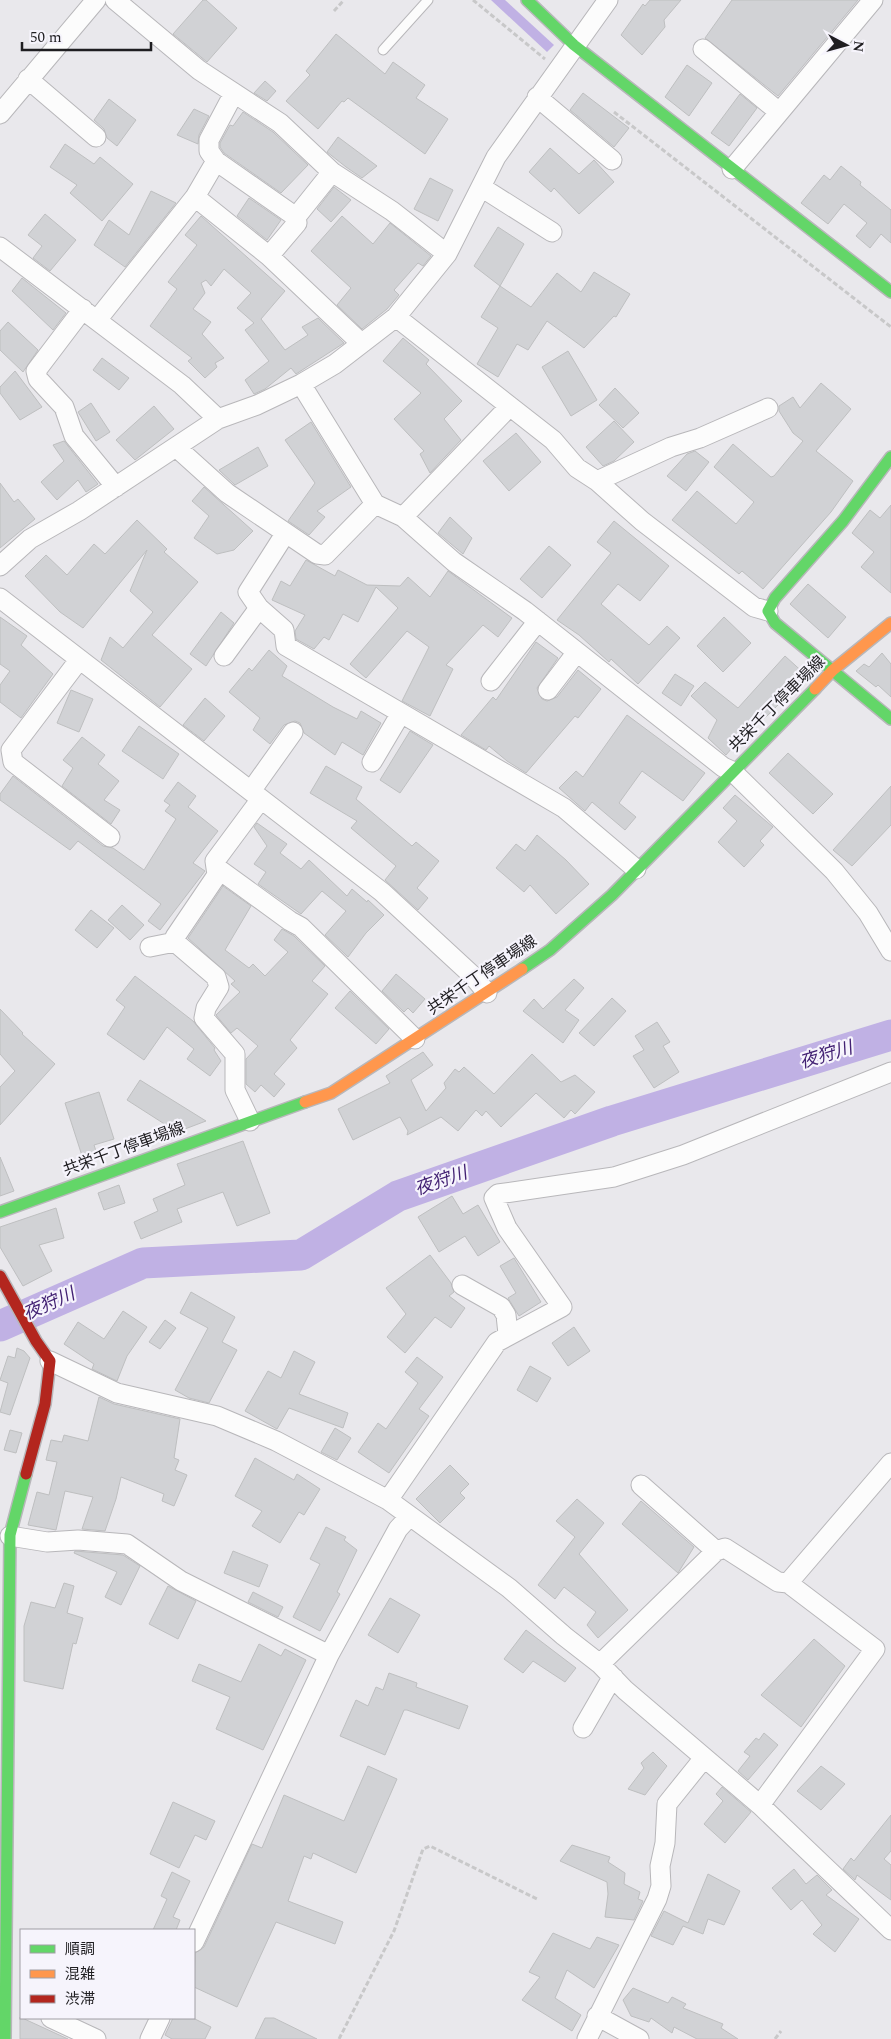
<svg xmlns="http://www.w3.org/2000/svg" width="891" height="2039" font-family="Spectral,'Noto Sans JP',serif">
	<style>
		.water { fill: #c0b1e4 }
		.lines { fill: none; stroke-linecap: round; stroke-linejoin: round }
		.river { stroke: #c0b1e4; stroke-width: 31 }
		.building { fill: #d1d2d5; stroke: #bebfc0 }
		.lane-casing { stroke: #b8b7ba; stroke-width: 11 }
		.street-casing { stroke: #b8b7ba; stroke-width: 21 }
		.fast-casing { stroke: #b8b7ba; stroke-width: 14 }
		.slow-casing { stroke: #b8b7ba; stroke-width: 14 }
		.jam-casing { stroke: #b8b7ba; stroke-width: 14 }
		.path { stroke: #c8c8c9; stroke-width: 3; stroke-dasharray: 5 2.5; stroke-linecap: butt }
		.lane { stroke: #fcfcfc; stroke-width: 9 }
		.street { stroke: #fcfcfc; stroke-width: 19 }
		.fast { stroke: #63d668; stroke-width: 11 }
		.slow { stroke: #ff974d; stroke-width: 11 }
		.jam { stroke: #b3261e; stroke-width: 11 }
		.labels { text-anchor: middle; dominant-baseline: central; stroke-width: 4.5; stroke-linejoin: round; paint-order: stroke }
		.street-label { font-size: 16px; fill: #1f1e21; stroke: #f6f4fc }
		.water-label { font-size: 18px; font-style: italic; fill: #422173; stroke: #f6f4fc }
	</style>
	<rect width="100%" height="100%" fill="#e9e8ec"/>
	<!-- water -->
	<path class="water" d="M491,0H505L554,45L547,52Z"/>
	<g class="lines">
		<!-- river -->
		<path class="river" d="M0,1326L143,1263L301,1255L398,1196L612,1121L891,1035"/>
	</g>
	<!-- building -->
	<path class="building" d="M203,0H206L237,28L207,62L173,34Z
		M650,0H681L664,20L665,27L642,55L621,35L643,4L645,6Z
		M732,0H858L778,96L705,38Z
		M336,34L385,74L393,62L425,85L416,98L448,119L425,154L348,98L344,102L342,101L318,129L286,101L310,75L306,71Z
		M687,65L712,83L689,116L665,97Z
		M265,81L276,91L267,101L254,93Z
		M583,93L629,128L614,147L570,110Z
		M740,94L757,108L729,146L711,133Z
		M109,99L136,120L117,146L107,138L104,129L94,120Z
		M194,109L209,116L199,135L198,144L177,135Z
		M243,112L273,132L308,165L281,193L224,153L220,147V143L230,125L233,126Z
		M338,137L377,166L362,178L346,167L327,152Z
		M65,144L94,164L100,157L133,184L102,221L70,193L77,185L50,167Z
		M550,148L579,174L594,160L614,182L579,214L554,188L551,192L529,172Z
		M841,166L861,182L860,185L891,210V243L881,234L870,248L856,236L867,223L844,204L828,224L801,203L824,175L830,180Z
		M430,178L453,190L438,221L414,209Z
		M334,187L351,200L331,222L317,209Z
		M151,191L176,203L125,267L94,245L109,220L129,235Z
		M249,198L281,220L267,240L237,216Z
		M45,214L76,240L50,271L33,258L42,246L28,235Z
		M201,216L285,291L261,319L285,350L308,335L302,327L318,318L344,343L296,374L291,368L265,389L254,394L245,380L269,361L245,330L254,323L237,308L251,293L224,269L211,286L206,280L201,283L205,293L193,309L211,322L202,334L224,358L215,363L217,367L205,378L188,361L192,358L150,326L177,289L168,282L197,245L185,235Z
		M342,216L373,244L390,223L431,256L423,266L418,263L394,290L399,295L387,309L362,329L337,305L351,288L311,251Z
		M498,227L524,244L500,286L474,266Z
		M594,272L630,294L616,317L614,316L584,348L547,321L528,350L517,344L498,377L477,364L498,328L481,317L500,286L531,307L557,273L581,292Z
		M22,278L66,313L53,330L12,291Z
		M8,322L38,350L23,372L0,350V331Z
		M403,338L429,360L426,364L462,401L444,419L461,440L430,473L420,454L424,451L394,419L421,393L383,361Z
		M568,351L597,400L571,416L542,367Z
		M102,358L129,378L119,390L93,370Z
		M15,371L42,407L20,420L0,393V387Z
		M821,383L851,409L816,451L853,481L831,512L763,589L742,571L739,574L672,520L697,491L736,524L754,502L714,467L733,444L771,477L774,476L803,441L793,433L779,411V406L793,397L800,408Z
		M615,388L639,413L623,428L599,405Z
		M91,403L110,432L96,441L78,412Z
		M154,406L174,429L135,460L116,440Z
		M614,421L634,442L614,461L603,466L586,447Z
		M311,422L351,487L317,511L325,517L309,535L288,521L315,483L285,440Z
		M516,433L541,462L509,491L483,461Z
		M64,441L98,484L86,492L78,480L57,500L41,482L64,461L53,445Z
		M258,447L268,466L235,485L219,470Z
		M695,451L709,462L686,491L667,476L687,454Z
		M0,483L14,502L18,499L35,519L0,548Z
		M204,487L253,531L234,550L217,554L194,538L209,516L192,501Z
		M891,505V593L861,567L874,552L852,533L870,510L880,518Z
		M450,517L472,538L463,554L438,533Z
		M137,520L167,549L164,552L198,582L152,635L192,669L160,707L101,660L110,637L123,648L153,612L130,591L147,550L83,628L60,612L25,576L46,555L67,575L94,544L105,554Z
		M614,521L669,566L640,601L618,584L601,604L649,645L667,626L680,638L638,684L611,659L609,662L579,635L557,620L611,553L597,542Z
		M549,546L571,565L542,598L520,579Z
		M306,560L335,576L338,570L367,585L400,586L408,577L430,597L448,571L512,618L498,637L483,625L446,665L453,669L430,716L402,701L429,647L407,631L366,678L350,664L398,608L376,587L358,622L343,614L329,640L324,637L314,649L296,639L295,631L305,615L272,600L281,581L290,586Z
		M808,584L846,617L828,638L790,604Z
		M221,612L234,623L206,666L190,654Z
		M0,617L27,636L21,645L53,674L21,718L0,702V685L10,671L0,664Z
		M724,617L751,643L723,672L697,646Z
		M536,642L558,658L537,688L542,699L547,701L557,697L578,670L601,689L578,718L575,716L526,773L507,761L489,746L486,750L461,735L493,697L496,700Z
		M269,650L287,666L282,676L333,707L357,719L361,711L381,723L363,755L342,742L335,755L304,733L300,723L295,721L284,725L270,744L253,730L260,718L229,692L249,668L252,671Z
		M882,653L891,664V697L878,685L876,687L856,671L864,664L869,667Z
		M785,656L807,676L764,719L760,715L726,755L708,738L717,720L691,696L705,682L738,708Z
		M675,674L694,686L681,706L662,693Z
		M71,690L93,699L79,732L57,723Z
		M205,698L225,716L204,741L183,725Z
		M627,715L705,773L683,801L642,771L619,803L636,817L625,830L592,802L585,811L559,788L576,771L583,777Z
		M139,726L179,754L163,779L122,751Z
		M410,731L433,745L400,793L380,780Z
		M82,737L105,755L98,764L119,781L104,800L120,810L111,824L62,786L73,768L63,760Z
		M788,753L833,794L813,814L769,773Z
		M326,766L362,787L356,799L412,846L416,842L439,861L417,888L428,898L418,910L385,880L396,866L351,828L357,821L310,793Z
		M13,776L103,846L113,848L144,870L176,819L165,811L170,805L164,801L178,782L196,796L188,807L218,831L193,863L205,871L160,930L148,921L161,904L78,841L70,850L0,800V794Z
		M891,786V825L852,866L833,850Z
		M735,795L773,827L760,841L764,845L744,867L718,842L737,821L723,808Z
		M257,823L287,844L280,853L301,869L309,860L347,896L352,889L367,902L368,900L384,915L366,933L348,957L325,935L346,911L322,891L301,914L258,884L266,872L254,864L267,846L254,827Z
		M537,835L566,860L589,884L556,914L530,885L524,892L496,868L516,844L525,851Z
		M223,886L251,906L225,950L249,968L253,964L265,976L288,952L274,940L282,929L294,936L325,966L312,981L328,994L290,1040L297,1048L274,1074L285,1084L274,1097L261,1085L255,1092L246,1084V1059L258,1046L237,1028L231,1033L216,1015L240,992L231,984L235,981L188,938Z
		M122,905L144,925L130,940L108,920Z
		M91,910L114,928L97,948L75,930Z
		M396,974L425,999L413,1013L408,1008L404,1012L382,991Z
		M135,976L193,1021L215,1048L214,1050L221,1061L210,1076L187,1059L194,1049L167,1027L144,1060L107,1034L125,1007L116,1000Z
		M574,979L584,988L565,1010L579,1020L563,1043L523,1011L534,999L543,1009Z
		M350,991L389,1029L376,1044L335,1008Z
		M612,998L626,1011L594,1046L579,1033Z
		M0,1009L23,1033L22,1034L55,1064L0,1125V1087L15,1071L0,1054Z
		M657,1022L670,1042L663,1046L679,1072L654,1088L633,1056L644,1050L635,1036Z
		M423,1052L433,1065L411,1080L426,1111L446,1088L444,1083L455,1069L459,1072L464,1067L494,1094L532,1054L561,1082L575,1075L595,1092L575,1114L571,1110L564,1118L536,1093L501,1127L486,1111L482,1116L476,1110L458,1131L441,1117L407,1135L408,1131L400,1117L353,1140L338,1109L390,1083L386,1076Z
		M140,1080L206,1121L177,1132L127,1100Z
		M99,1092L114,1139L94,1145L98,1157L84,1162L65,1103Z
		M243,1141L270,1213L237,1226L223,1192L177,1209L182,1222L141,1239L134,1222L158,1211L153,1199L185,1185L177,1164Z
		M0,1157L14,1191L0,1196Z
		M119,1185L125,1203L104,1210L98,1193Z
		M452,1196L463,1214L478,1205L500,1242L478,1256L465,1236L439,1252L418,1217Z
		M56,1208L64,1238L39,1245L52,1271L23,1286L0,1247V1227Z
		M430,1255L451,1283L454,1292L449,1296L465,1308L451,1328L435,1317L405,1353L387,1337L406,1314L386,1288Z
		M514,1258L541,1302L519,1316L508,1298L516,1293L500,1266Z
		M191,1292L235,1317L222,1342L237,1350L209,1403L189,1398L175,1390L208,1328L180,1313Z
		M123,1311L147,1327L127,1356L117,1381L92,1369L94,1364L64,1344L78,1322L104,1339Z
		M165,1320L176,1328L160,1349L149,1342Z
		M574,1327L590,1351L568,1366L552,1343Z
		M17,1348L24,1351L30,1358L10,1415L0,1412L8,1383L0,1380L8,1356L15,1358Z
		M294,1351L315,1362L299,1394L348,1413L343,1428L289,1408L277,1429L245,1411L268,1371L281,1378Z
		M417,1357L443,1377L419,1409L429,1416L389,1473L358,1452L378,1423L386,1429L418,1383L405,1372Z
		M530,1366L551,1378L537,1402L517,1390Z
		M99,1397L114,1404L180,1419L174,1458L179,1460L175,1470L187,1475L174,1506L162,1501L164,1494L121,1477L116,1499L105,1531L82,1529L93,1497L65,1491L56,1530L28,1525L37,1492L49,1495L57,1462L46,1460L51,1440L62,1442L64,1435L88,1441Z
		M335,1428L351,1438L337,1460L321,1452Z
		M10,1430L22,1433L16,1453L4,1450Z
		M255,1458L294,1480L297,1474L320,1489L304,1515L299,1512L280,1543L252,1526L262,1511L235,1496Z
		M450,1465L469,1484L460,1493L465,1498L440,1523L416,1499Z
		M577,1499L604,1523L579,1554L628,1610L598,1638L587,1625L596,1612L564,1587L555,1599L538,1585L575,1537L556,1521Z
		M641,1501L694,1547L678,1573L622,1524Z
		M326,1527L346,1537L344,1540L357,1550L337,1592L340,1594L320,1631L293,1617L320,1564L310,1559Z
		M75,1551L123,1555L140,1566L121,1605L105,1597L117,1572L74,1553Z
		M233,1551L268,1565L259,1587L224,1573Z
		M64,1583L74,1586L67,1613L83,1618L76,1644L73,1643L63,1689L24,1681V1626L31,1602L55,1608Z
		M168,1586L196,1601L178,1639L149,1624Z
		M253,1592L283,1607L278,1617L248,1602Z
		M390,1598L420,1615L398,1653L368,1635Z
		M526,1630L576,1668L565,1682L533,1661L523,1673L504,1659Z
		M814,1639L845,1666L801,1727L761,1695Z
		M259,1644L281,1656L285,1649L306,1660L263,1750L216,1729L230,1697L192,1681L199,1664L241,1682Z
		M389,1673L417,1683L416,1687L468,1706L459,1729L407,1710H404L385,1755L340,1736L356,1700L368,1706L376,1687L383,1690Z
		M764,1733L778,1745L748,1780L738,1771L750,1756L744,1752L756,1738L759,1740Z
		M653,1752L667,1766L645,1795L628,1789L644,1768L641,1763Z
		M368,1766L397,1779L356,1873L313,1853L311,1859L304,1856L288,1901L343,1922L335,1944L276,1922L237,2007L194,1987L195,1953L204,1947L252,1844L262,1848L284,1795L344,1821Z
		M821,1766L845,1784L821,1810L797,1791Z
		M722,1787L751,1812L725,1843L704,1824L723,1801L716,1794Z
		M173,1802L215,1821L206,1840L195,1835L179,1868L150,1854Z
		M891,1815V1851L884,1859L891,1865V1900L857,1875L855,1880L843,1869L851,1858L854,1861Z
		M572,1845L610,1857L608,1862L625,1873L624,1884L640,1892L638,1899L643,1901L634,1920L605,1917L608,1894L607,1882L560,1861Z
		M794,1869L806,1884L817,1875L832,1890L826,1895L859,1919L835,1952L813,1934L822,1925L802,1900L791,1910L772,1888Z
		M172,1872L190,1881L173,1917L180,1920L176,1930H153L167,1899L161,1896Z
		M708,1874L740,1891L724,1925L708,1919L703,1934L683,1926L673,1945L651,1936L664,1911L688,1923Z
		M553,1933L590,1949L597,1937L619,1945L594,1988L567,1970L555,1998L581,2015L572,2031L522,2000L540,1977L529,1972Z
		M633,1988L668,2003L672,1997L686,2004L683,2008L723,2024L721,2028L738,2039H697L674,2027L672,2033L651,2018L649,2022L631,2016L623,2000Z
		M20,2017L68,2039H20Z
		M173,2018H193L211,2027L205,2039H172L165,2035Z
		M265,2018H274L317,2039H255Z"/>
	<g class="lines">
		<!-- lane casing -->
		<g class="lane-casing">
			<path id="lane" d="M383,50L428,0"/>
		</g>
		<!-- street casing -->
		<g class="street-casing">
			<path id="street" d="M115,0L199,70L280,123L332,172L392,211L447,254
				M703,49L779,112
				M28,79L96,137
				M234,93L209,140V151L216,161L296,217
				M537,97L612,160
				M0,114L96,0
				M732,169L873,0
				M481,187L552,232
				M195,197L269,256L361,343
				M0,247L182,385L218,419
				M269,256L297,223L296,217L332,172
				M83,309L36,371L38,379L64,407L74,436L116,487
				M396,317L553,440L577,468L597,481L642,521L754,607L768,611
				M97,320L195,197L216,161
				M301,384L375,504L403,517L454,562L525,611L723,767L732,771L834,871L868,913L891,951
				M176,447L227,493L317,554L325,555L375,504
				M597,481L671,447L700,438L768,408
				M403,517L509,407
				M285,534L248,592L259,608L284,630L286,646L564,808L636,869
				M0,566L30,539L79,511L218,419L257,405L301,384L335,364L396,317L447,254L496,157L608,0
				M0,598L382,892L473,976L487,993
				M224,656L259,608
				M79,660L11,750L13,762L110,837
				M491,681L538,621
				M548,690L577,652
				M372,762L401,713
				M251,791L293,732
				M217,868L290,921L301,927L415,1039
				M150,947L175,942
				M250,1121L235,1090V1054L204,1018L206,1008L219,987L216,977L175,942V937L217,875L215,861L261,799
				M462,1285L501,1307L506,1315L508,1334
				M50,1361L117,1393L217,1416L276,1441L388,1500L509,1588L564,1636L600,1664L625,1690L760,1805L891,1930
				M641,1485L716,1551
				M388,1500L497,1342L562,1307L507,1228L494,1198L498,1194L614,1177L683,1155L891,1072
				M10,1536L47,1542L78,1540L127,1544L181,1581L329,1655
				M600,1664L716,1551L725,1548L778,1582L788,1583L891,1463
				M583,1728L609,1683L614,1678
				M760,1805L875,1649L788,1583
				M194,1942L329,1655L398,1529L409,1517
				M597,2016L639,2039
				M51,2018L96,2039
				M150,2039L160,2018
				M587,2039L657,1899L661,1886L660,1866L665,1843L667,1804L704,1758"/>
		</g>
		<!-- fast casing -->
		<g class="fast-casing">
			<path id="fast" d="M527,0L574,45L891,292
				M891,457L843,521L775,598L768,611L775,623L891,719
				M522,969L550,950L612,895L815,689
				M0,1212L305,1102
				M5,2039L10,1535L26,1474"/>
		</g>
		<!-- slow casing -->
		<g class="slow-casing">
			<path id="slow" d="M815,689L833,670L891,623
				M305,1102L331,1093L522,969"/>
		</g>
		<!-- jam casing -->
		<g class="jam-casing">
			<path id="jam" d="M0,1276L36,1341L50,1361L45,1404L26,1474"/>
		</g>
		<!-- path -->
		<path class="path" d="M473,0L545,59
			M334,11L344,0
			M614,112L891,327
			M339,2039L394,1931L423,1849L430,1846L537,1899
			M775,2039L781,2031"/>
		<!-- lane -->
		<use href="#lane" class="lane"/>
		<!-- street -->
		<use href="#street" class="street"/>
		<!-- fast -->
		<use href="#fast" class="fast"/>
		<!-- slow -->
		<use href="#slow" class="slow"/>
		<!-- jam -->
		<use href="#jam" class="jam"/>
	</g>
	<g class="labels">
		<!-- street labels -->
		<g class="street-label">
			<text transform="translate(777 704) rotate(-45)">共栄千丁停車場線</text>
			<text transform="translate(482 975) rotate(-34)">共栄千丁停車場線</text>
			<text transform="translate(124 1149) rotate(-20)">共栄千丁停車場線</text>
		</g>
		<!-- water labels -->
		<g class="water-label">
			<text transform="translate(826 1055) rotate(-17)">夜狩川</text>
			<text transform="translate(441 1181) rotate(-19)">夜狩川</text>
			<text transform="translate(49 1304) rotate(-24)">夜狩川</text>
		</g>
	</g>
	<!-- legend -->
	<rect x="20" y="1929" width="175" height="90" fill="#f6f4fc" stroke="#a09ea4"/>
	<rect x="30" y="1945" width="25" height="8" fill="#63d668" stroke="#a09ea4"/>
	<text x="65" y="1954" font-size="15" fill="#1f1e21">順調</text>
	<rect x="30" y="1970" width="25" height="8" fill="#ff974d" stroke="#a09ea4"/>
	<text x="65" y="1979" font-size="15" fill="#1f1e21">混雑</text>
	<rect x="30" y="1995" width="25" height="8" fill="#b3261e" stroke="#a09ea4"/>
	<text x="65" y="2004" font-size="15" fill="#1f1e21">渋滞</text>
	<!-- north arrow -->
	<g transform="translate(846 45) rotate(96)" stroke="#f6f4fc" stroke-width="4" paint-order="stroke">
	<path d="M0-4L9 19L0 12L-9 19Z" fill="#1f1e21"/>
	<text y="-8" font-size="14" font-weight="bold" text-anchor="middle" fill="#1f1e21">N</text>
	</g>
	<!-- scale -->
	<path d="M22 42v8h129v-8" fill="none" stroke="#1f1e21" stroke-width="2.5"/>
	<text x="30" y="42" font-size="15" fill="#1f1e21" stroke="#f6f4fc" stroke-width="4" paint-order="stroke">50 m</text>
</svg>
